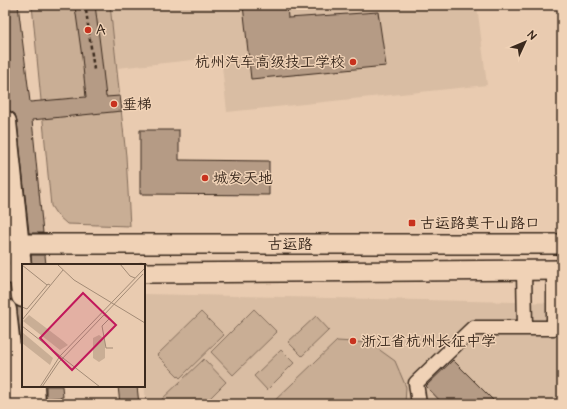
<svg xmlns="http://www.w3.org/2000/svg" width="567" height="409" font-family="'Architects Daughter','LXGW WenKai TC',sans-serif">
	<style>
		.built { fill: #d9bda3 }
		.green { fill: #c9ae95; stroke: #826c5a }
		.building { fill: #b59b85; stroke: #3b2a1e }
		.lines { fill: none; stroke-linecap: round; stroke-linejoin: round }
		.minor-casing { stroke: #3b2a1e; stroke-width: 17 }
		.secondary-casing { stroke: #3b2a1e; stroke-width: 22 }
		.primary-casing { stroke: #3b2a1e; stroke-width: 25 }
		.path { stroke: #3b2a1e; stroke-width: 2.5; stroke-dasharray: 4 3; stroke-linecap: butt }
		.minor { stroke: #f0d2b6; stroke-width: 14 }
		.secondary { stroke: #f0d2b6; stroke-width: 19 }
		.primary { stroke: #f0d2b6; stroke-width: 22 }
		.poi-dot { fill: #c8321e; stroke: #f0d2b6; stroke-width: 1.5 }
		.labels { text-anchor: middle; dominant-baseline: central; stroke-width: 3; stroke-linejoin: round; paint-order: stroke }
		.poi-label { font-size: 15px; fill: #3b2a1e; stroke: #f0d2b6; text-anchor: start }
		.street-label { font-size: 15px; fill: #3b2a1e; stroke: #f0d2b6 }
		.inset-road { fill: none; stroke: #a38b76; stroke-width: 1 }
		.view { fill: #c2185b; fill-opacity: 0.15; stroke: #c2185b; stroke-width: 2 }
		.inset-edge { fill: none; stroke: #3b2a1e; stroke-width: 2 }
	</style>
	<rect width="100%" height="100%" fill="#e9cbb0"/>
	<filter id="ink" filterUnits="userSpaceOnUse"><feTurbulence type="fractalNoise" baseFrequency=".025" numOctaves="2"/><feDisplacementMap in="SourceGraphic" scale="8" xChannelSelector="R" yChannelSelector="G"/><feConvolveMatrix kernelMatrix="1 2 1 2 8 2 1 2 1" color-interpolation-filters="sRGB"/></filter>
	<g filter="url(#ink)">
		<!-- built -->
		<path class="built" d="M110,5H477L487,85L227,112L221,57L117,68Z
			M144,294L562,303V404H146L144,380Z"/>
		<!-- green -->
		<path class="green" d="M32,5H110L126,156L130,226L67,224L57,215L51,206Z
			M254,309L277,332L233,375L211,352Z
			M201,312L224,335L180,378L157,355Z
			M316,316L329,330L302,356L288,342Z
			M337,341L370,343L395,361L406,387L405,404H271Z
			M281,350L294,363L267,390L254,376Z
			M204,359L226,382L204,404H163L160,401Z"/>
		<!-- building -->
		<path class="building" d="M5,5H18L30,102L86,97L82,57L75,7L87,5H95L101,53L106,97L120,96L122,111L32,120L43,233H29L17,121L15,114L10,111L5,110Z
			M243,5H287L288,18L378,12L386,66L251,79Z
			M140,130H179V160L269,161V195L140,194Z
			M31,255H45L46,265H32Z
			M17,306L23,308V361L17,309Z
			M453,360L497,404H443L426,386Z
			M46,386H62L63,397L46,399Z
			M118,386H137L139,404H120Z"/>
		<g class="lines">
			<!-- minor casing -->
			<g class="minor-casing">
				<path id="minor" d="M524,271L525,328
					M419,404L416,383L473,328H554V270"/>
			</g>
			<!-- secondary casing -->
			<g class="secondary-casing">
				<path id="secondary" d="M5,244H562
					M144,273L562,270
					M5,274H23"/>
			</g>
			<!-- primary casing -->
			<g class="primary-casing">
				<path id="primary" d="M5,122L23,296
					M5,310L15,404
					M33,386L34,404"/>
			</g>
			<!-- path -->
			<path class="path" d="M86,10L94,70"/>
			<!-- minor -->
			<use href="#minor" class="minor"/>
			<!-- secondary -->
			<use href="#secondary" class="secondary"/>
			<!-- primary -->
			<use href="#primary" class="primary"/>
		</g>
	</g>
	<!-- markers -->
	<g class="poi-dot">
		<circle cx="88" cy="30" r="4"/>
		<circle cx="353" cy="62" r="4"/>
		<circle cx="114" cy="104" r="4"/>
		<circle cx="205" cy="178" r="4"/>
		<rect x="408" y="219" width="8" height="8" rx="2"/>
		<circle cx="353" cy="341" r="4"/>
	</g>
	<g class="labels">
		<!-- poi labels -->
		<g class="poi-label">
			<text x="96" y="30">A</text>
			<text x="345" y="62" text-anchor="end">杭州汽车高级技工学校</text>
			<text x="122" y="104">垂梯</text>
			<text x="213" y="178">城发天地</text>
			<text x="420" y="223">古运路莫干山路口</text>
			<text x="361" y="341">浙江省杭州长征中学</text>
		</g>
		<!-- street labels -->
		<g class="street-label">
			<text x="290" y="244">古运路</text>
		</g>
	</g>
	<!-- overview -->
	<g transform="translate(22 264)">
		<rect width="123" height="123" fill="#e9cbb0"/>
		<path d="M7,51L40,76L46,81L38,86L1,57ZM0,68L31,94L28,101L0,79ZM77,71L83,75V94L77,98L71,94V74Z" fill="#c9ae95"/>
		<path class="inset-road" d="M35,0L52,16L123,59M98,0L108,12L113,14M0,1L25,21M0,43L5,45L26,20L28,21M82,51L87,55L80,62L84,84H91M0,56L41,6M0,62L78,123M18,123L38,92L123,4M20,123L37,98L121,10"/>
		<path class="view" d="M61,29L94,61L50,106L18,74Z"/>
		<rect width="123" height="123" class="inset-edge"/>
	</g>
	<!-- margin -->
	<rect width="567" height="409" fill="none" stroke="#f0d2b6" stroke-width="20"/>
	<rect x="10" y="10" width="547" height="389" fill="none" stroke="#3b2a1e" stroke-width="1.5" filter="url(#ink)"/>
	<!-- north arrow -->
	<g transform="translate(525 42) rotate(46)" stroke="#f0d2b6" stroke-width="3" paint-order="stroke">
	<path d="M0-3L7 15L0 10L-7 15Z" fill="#3b2a1e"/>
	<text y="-6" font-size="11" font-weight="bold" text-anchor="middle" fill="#3b2a1e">N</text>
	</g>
</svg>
